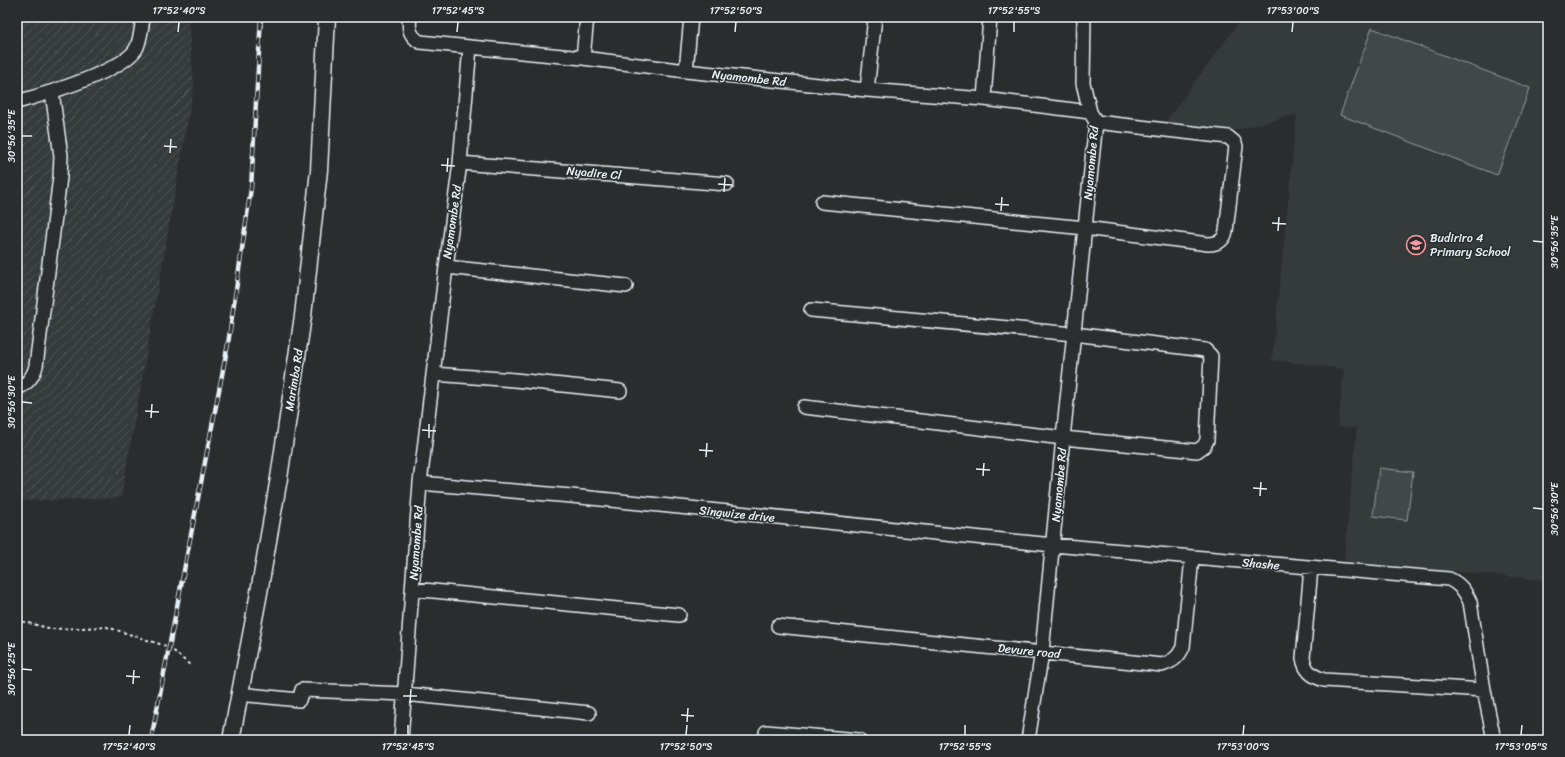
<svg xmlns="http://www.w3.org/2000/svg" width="1565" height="757" font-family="Sriracha,sans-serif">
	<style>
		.built { fill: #363a3b }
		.industrial { fill: url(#industrial-furrows) }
		.pitch { fill: #424648; stroke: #959ca0 }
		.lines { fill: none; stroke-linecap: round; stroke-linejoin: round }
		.minor-casing { stroke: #e8f1f8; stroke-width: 16 }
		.tertiary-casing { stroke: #e8f1f8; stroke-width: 19 }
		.path { stroke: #e8f1f8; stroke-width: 2; stroke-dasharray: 3 3; stroke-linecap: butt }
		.minor { stroke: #2a2d2e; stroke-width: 13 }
		.tertiary { stroke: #2a2d2e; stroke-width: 16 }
		.rail-casing { stroke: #e8f1f8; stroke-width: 4.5 }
		.rail { stroke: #2a2d2e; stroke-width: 3; stroke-dasharray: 9; stroke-linecap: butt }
		.ticks { fill: none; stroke: #e8f1f8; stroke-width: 1.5 }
		.labels { text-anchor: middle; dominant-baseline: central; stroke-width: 3; stroke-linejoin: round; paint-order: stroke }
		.street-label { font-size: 12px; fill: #e8f1f8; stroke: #2a2d2e }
		.poi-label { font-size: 12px; fill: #e8f1f8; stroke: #2a2d2e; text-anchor: start }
		.neatline { fill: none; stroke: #e8f1f8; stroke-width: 1.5 }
		.ticks-label { font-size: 10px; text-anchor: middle; fill: #e8f1f8 }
	</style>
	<defs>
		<pattern id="industrial-furrows" width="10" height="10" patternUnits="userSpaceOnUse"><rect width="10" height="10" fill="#363a3b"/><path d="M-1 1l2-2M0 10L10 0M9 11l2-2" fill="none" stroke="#535758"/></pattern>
	</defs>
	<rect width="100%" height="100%" fill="#2a2d2e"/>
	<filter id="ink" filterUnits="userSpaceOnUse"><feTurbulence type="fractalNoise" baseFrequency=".025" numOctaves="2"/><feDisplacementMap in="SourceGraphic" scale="8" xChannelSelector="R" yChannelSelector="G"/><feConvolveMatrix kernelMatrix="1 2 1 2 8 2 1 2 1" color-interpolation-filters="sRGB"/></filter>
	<g filter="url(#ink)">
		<!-- built -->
		<path class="built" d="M1243,17H1548V536L1544,580L1344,561L1357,428L1338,427L1344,369L1272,360L1297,114L1236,130L1166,121Z"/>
		<!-- industrial -->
		<path class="industrial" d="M17,17H188L194,85L121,498L17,501Z"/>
		<!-- pitch -->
		<path class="pitch" d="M1372,28L1530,88L1497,175L1340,115Z
			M1379,468L1413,472L1407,520L1373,516Z"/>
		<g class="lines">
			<!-- minor casing -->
			<g class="minor-casing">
				<path id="minor" d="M410,17C408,29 410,36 420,42L470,47
					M1084,17L1083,83L1090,112
					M583,58L587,17
					M686,71L691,17
					M867,90L875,17
					M984,99L990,17
					M17,102C42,95 126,71 137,47C140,39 142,26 143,17
					M460,163L727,184
					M822,202L1085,228L1208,244C1218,244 1224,241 1226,231L1236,146L1234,142L1228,137L1096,122
					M446,267L626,286
					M433,374L515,380L620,391
					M17,388C28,384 33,377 36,366L60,177L61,156L52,92
					M804,407L1063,438L1197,451L1204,446L1207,440L1211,356L1205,350L1074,334L811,310
					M420,483L571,496L1053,545L1449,579C1460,584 1465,591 1470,602L1484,690L1494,740
					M1311,568L1303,658C1305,671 1312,676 1324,680L1484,690
					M413,589L679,615
					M778,626L1162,665C1173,661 1178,658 1183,647L1192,558
					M239,694L299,700L302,690L405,694L589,713
					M766,732L859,740
					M401,740L420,483L446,267L460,163L470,47L583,58L686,71L867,90L984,99L1090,112L1096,122L1063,438L1042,652L1028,740"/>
			</g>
			<!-- tertiary casing -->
			<g class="tertiary-casing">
				<path id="tertiary" d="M231,740L258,598L279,478L303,316L319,170L327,17"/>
			</g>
			<!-- path -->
			<path class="path" d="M17,622H25L52,629L107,627L169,647L191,666"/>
			<!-- minor -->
			<use href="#minor" class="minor"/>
			<!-- tertiary -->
			<use href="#tertiary" class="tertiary"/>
			<!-- rail casing -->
			<g class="rail-casing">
				<path id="rail" d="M151,740L228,344L251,188L261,17"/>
			</g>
			<!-- rail -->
			<use href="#rail" class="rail"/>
		</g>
	</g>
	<!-- ticks -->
	<path class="ticks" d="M178,32L179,22M457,32L458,22M735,32L736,22M1014,32V22M1292,32L1293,22M22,136H32M164,146L177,147M170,153L171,139M441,165L455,166M447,172L448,158M718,184L732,185M724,192L725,178M995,204L1009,205M1001,211L1002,197M1272,223L1286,224M1278,231L1279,217M1533,241L1543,242M22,402L32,403M145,411L159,412M151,418L152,404M422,430L436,431M429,438V424M699,450L713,451M706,457L707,443M976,469L990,470M983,476L984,463M1253,488L1267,489M1260,496L1261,482M1533,508L1543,509M22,669L32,670M126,676L140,677M133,684L134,670M403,696H417M410,703L411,689M681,715L694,716M687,722L688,708M129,735L130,725M408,735V725M686,735L687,725M965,735V725M1243,735L1244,725M1521,735L1522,725"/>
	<!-- icons -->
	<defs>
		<g id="school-ring" transform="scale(1)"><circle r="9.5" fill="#2a2d2e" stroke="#ff9aa2" stroke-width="1.5"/><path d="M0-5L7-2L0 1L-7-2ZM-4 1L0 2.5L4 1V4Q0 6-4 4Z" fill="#ff9aa2"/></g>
	</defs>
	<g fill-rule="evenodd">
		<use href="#school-ring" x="1416" y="245"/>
	</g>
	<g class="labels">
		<!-- street labels -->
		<g class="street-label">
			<text transform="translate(749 78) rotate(6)">Nyamombe Rd</text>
			<text transform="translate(1091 163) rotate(-85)">Nyamombe Rd</text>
			<text transform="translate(594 173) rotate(5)">Nyadire Cl</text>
			<text transform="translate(452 222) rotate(-82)">Nyamombe Rd</text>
			<text transform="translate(294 380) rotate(-81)">Marimba Rd</text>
			<text transform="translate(1059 485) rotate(-85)">Nyamombe Rd</text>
			<text transform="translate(737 514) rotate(6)">Singwize drive</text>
			<text transform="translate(416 543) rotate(-86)">Nyamombe Rd</text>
			<text transform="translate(1261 564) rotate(5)">Shashe</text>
			<text transform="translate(1029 651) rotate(6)">Devure road</text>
		</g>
		<!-- poi labels -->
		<g class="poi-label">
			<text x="1430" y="238">Budiriro 4<tspan x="1430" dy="14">Primary School</tspan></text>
		</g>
	</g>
	<!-- margin -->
	<rect width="1565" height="757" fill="none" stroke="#2a2d2e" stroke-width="44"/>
	<rect x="22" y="22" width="1521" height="713" class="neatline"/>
	<g class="ticks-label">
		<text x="179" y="14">17°52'40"S</text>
		<text x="458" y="14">17°52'45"S</text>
		<text x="736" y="14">17°52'50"S</text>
		<text x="1014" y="14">17°52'55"S</text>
		<text x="1293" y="14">17°53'00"S</text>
		<text transform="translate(11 136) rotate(-90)" y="4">30°56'35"E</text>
		<text transform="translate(1554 242) rotate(-90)" y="4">30°56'35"E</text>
		<text transform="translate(11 402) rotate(-90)" y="4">30°56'30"E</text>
		<text transform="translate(1554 509) rotate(-90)" y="4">30°56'30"E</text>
		<text transform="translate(11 669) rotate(-90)" y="4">30°56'25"E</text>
		<text x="129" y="750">17°52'40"S</text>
		<text x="408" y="750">17°52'45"S</text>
		<text x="686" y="750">17°52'50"S</text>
		<text x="965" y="750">17°52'55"S</text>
		<text x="1243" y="750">17°53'00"S</text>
		<text x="1521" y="750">17°53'05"S</text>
	</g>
</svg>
